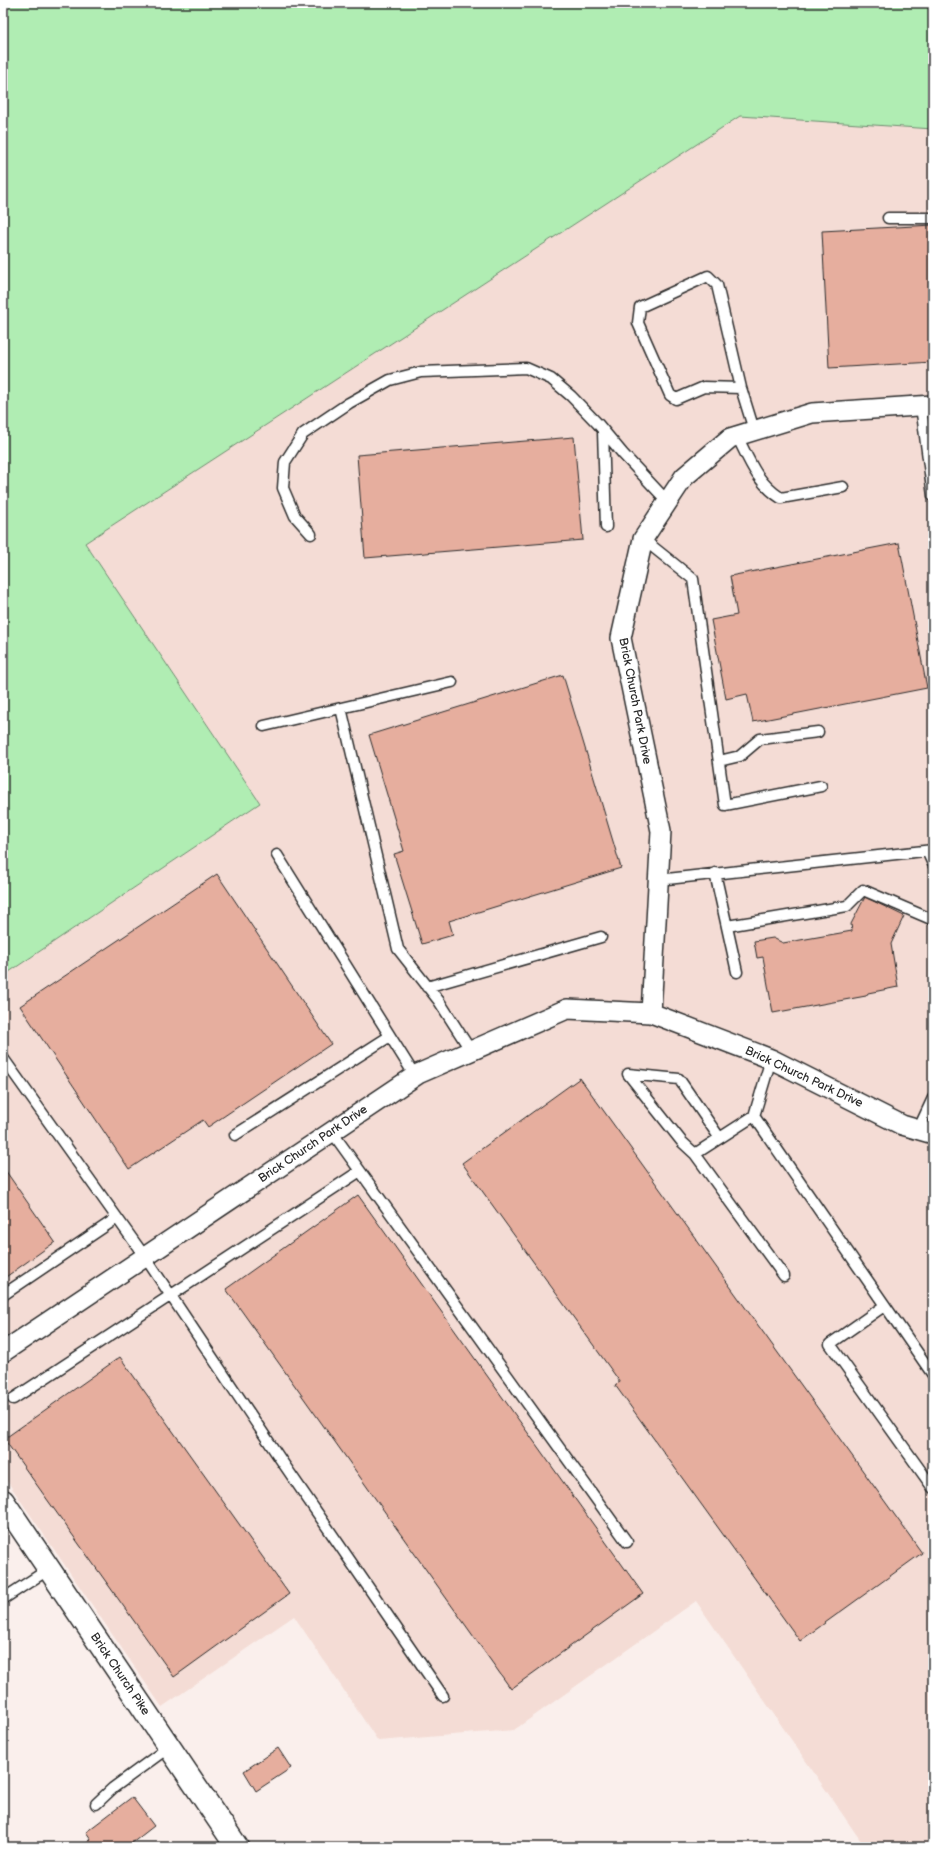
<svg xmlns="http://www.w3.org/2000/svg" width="936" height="1850" font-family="'Balsamiq Sans',sans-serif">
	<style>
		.built { fill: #f4dcd5 }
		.green { fill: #b0edb3; stroke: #6e8c6f }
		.building { fill: #e6ae9e; stroke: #2b2b2b }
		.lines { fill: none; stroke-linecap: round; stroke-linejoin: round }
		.service-casing { stroke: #2b2b2b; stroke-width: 13 }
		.minor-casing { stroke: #2b2b2b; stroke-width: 22 }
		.secondary-casing { stroke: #2b2b2b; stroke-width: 25 }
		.service { stroke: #fff; stroke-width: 10 }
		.minor { stroke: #fff; stroke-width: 19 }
		.secondary { stroke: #fff; stroke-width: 22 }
		.labels { text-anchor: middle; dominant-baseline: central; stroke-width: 3.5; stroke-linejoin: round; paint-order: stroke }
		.street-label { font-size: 12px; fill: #2b2b2b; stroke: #fff }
	</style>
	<rect width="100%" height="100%" fill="#faefec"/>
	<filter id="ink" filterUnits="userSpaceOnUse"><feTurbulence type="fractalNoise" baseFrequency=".025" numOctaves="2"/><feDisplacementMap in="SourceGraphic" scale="8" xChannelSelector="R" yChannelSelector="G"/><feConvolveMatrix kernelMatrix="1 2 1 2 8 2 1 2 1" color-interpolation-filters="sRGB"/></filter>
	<g filter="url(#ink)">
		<!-- built -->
		<path class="built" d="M740,116L933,129V1847H865L696,1601L514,1730L378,1741L294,1616L162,1707L3,1475V976L260,803L84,543Z"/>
		<!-- green -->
		<path class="green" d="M3,3H933V129L740,116L85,543L260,803L3,976Z"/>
		<!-- building -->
		<path class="building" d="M933,225V362L829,368L822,231Z
			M574,437L583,540L365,558L357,455Z
			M899,543L927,688L753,722L747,694L726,699L711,620L737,615L730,576Z
			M563,675L621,868L449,921L453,935L422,944L394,854L404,851L369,735Z
			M217,874L331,1044L208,1127L203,1120L129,1169L20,1006Z
			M865,897L904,916L891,944L898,987L868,993L866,996L773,1013L763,957L757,958L754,941L773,938L783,943L852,931L851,924Z
			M580,1078L922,1553L800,1641L615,1385L620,1382L462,1163Z
			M3,1167L55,1242L3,1279Z
			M358,1195L643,1594L511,1689L226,1289Z
			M120,1357L289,1594L174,1677L4,1439Z
			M278,1748L291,1768L256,1791L244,1771Z
			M132,1797L154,1826L127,1847H83L91,1839L86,1832Z"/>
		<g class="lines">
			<!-- service casing -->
			<g class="service-casing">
				<path id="service" d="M888,218H933
					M741,388L704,387L676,399L670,395L638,323L640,307L708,276L717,285L741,388L754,430
					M921,406L933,496
					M603,431L606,527
					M737,436C749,460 757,483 781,498L843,487
					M311,534L295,516L283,488L285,462L303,434L349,403L390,380L421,372L526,368L551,379L571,396L598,424L623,454L668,502
					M643,539L693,579L725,805L821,786
					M341,708L398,949L439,1001L471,1051
					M264,726L452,682
					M719,761L740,756L760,739L818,732
					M927,851L933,864
					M277,855L415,1076
					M715,873L737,972
					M658,880L933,850
					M727,926L847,906L863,890L931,919L933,917
					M427,987L601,937
					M3,1058L145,1257L281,1460L443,1696
					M771,1059L754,1116L933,1375
					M754,1116L695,1154L784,1276
					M918,1130L933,1098
					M332,1132L627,1542
					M235,1135L390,1036
					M695,1154L682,1142L628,1074L679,1079L719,1137
					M3,1295L117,1218
					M884,1306L830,1344L933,1488
					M13,1399L360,1171
					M3,1599L49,1569
					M96,1804L113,1788L169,1747"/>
			</g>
			<!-- minor casing -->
			<g class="minor-casing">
				<path id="minor" d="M933,405L812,413L730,438L684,477L643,539L621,638L661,831L651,1013L771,1059L902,1125L933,1134
					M3,1352L418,1074L567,1009L651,1013"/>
			</g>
			<!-- secondary casing -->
			<g class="secondary-casing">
				<path id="secondary" d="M3,1501L237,1847"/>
			</g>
			<!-- service -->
			<use href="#service" class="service"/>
			<!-- minor -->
			<use href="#minor" class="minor"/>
			<!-- secondary -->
			<use href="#secondary" class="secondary"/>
		</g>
	</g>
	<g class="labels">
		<!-- street labels -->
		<g class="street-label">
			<text transform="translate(635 701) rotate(79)">Brick Church Park Drive</text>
			<text transform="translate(804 1077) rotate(25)">Brick Church Park Drive</text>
			<text transform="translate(313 1144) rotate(-34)">Brick Church Park Drive</text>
			<text transform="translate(120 1674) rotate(56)">Brick Church Pike</text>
		</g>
	</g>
	<!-- margin -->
	<rect width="936" height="1850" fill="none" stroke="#fff" stroke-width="16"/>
	<rect x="8" y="8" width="920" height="1834" fill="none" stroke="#2b2b2b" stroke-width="1.5" filter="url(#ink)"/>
</svg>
